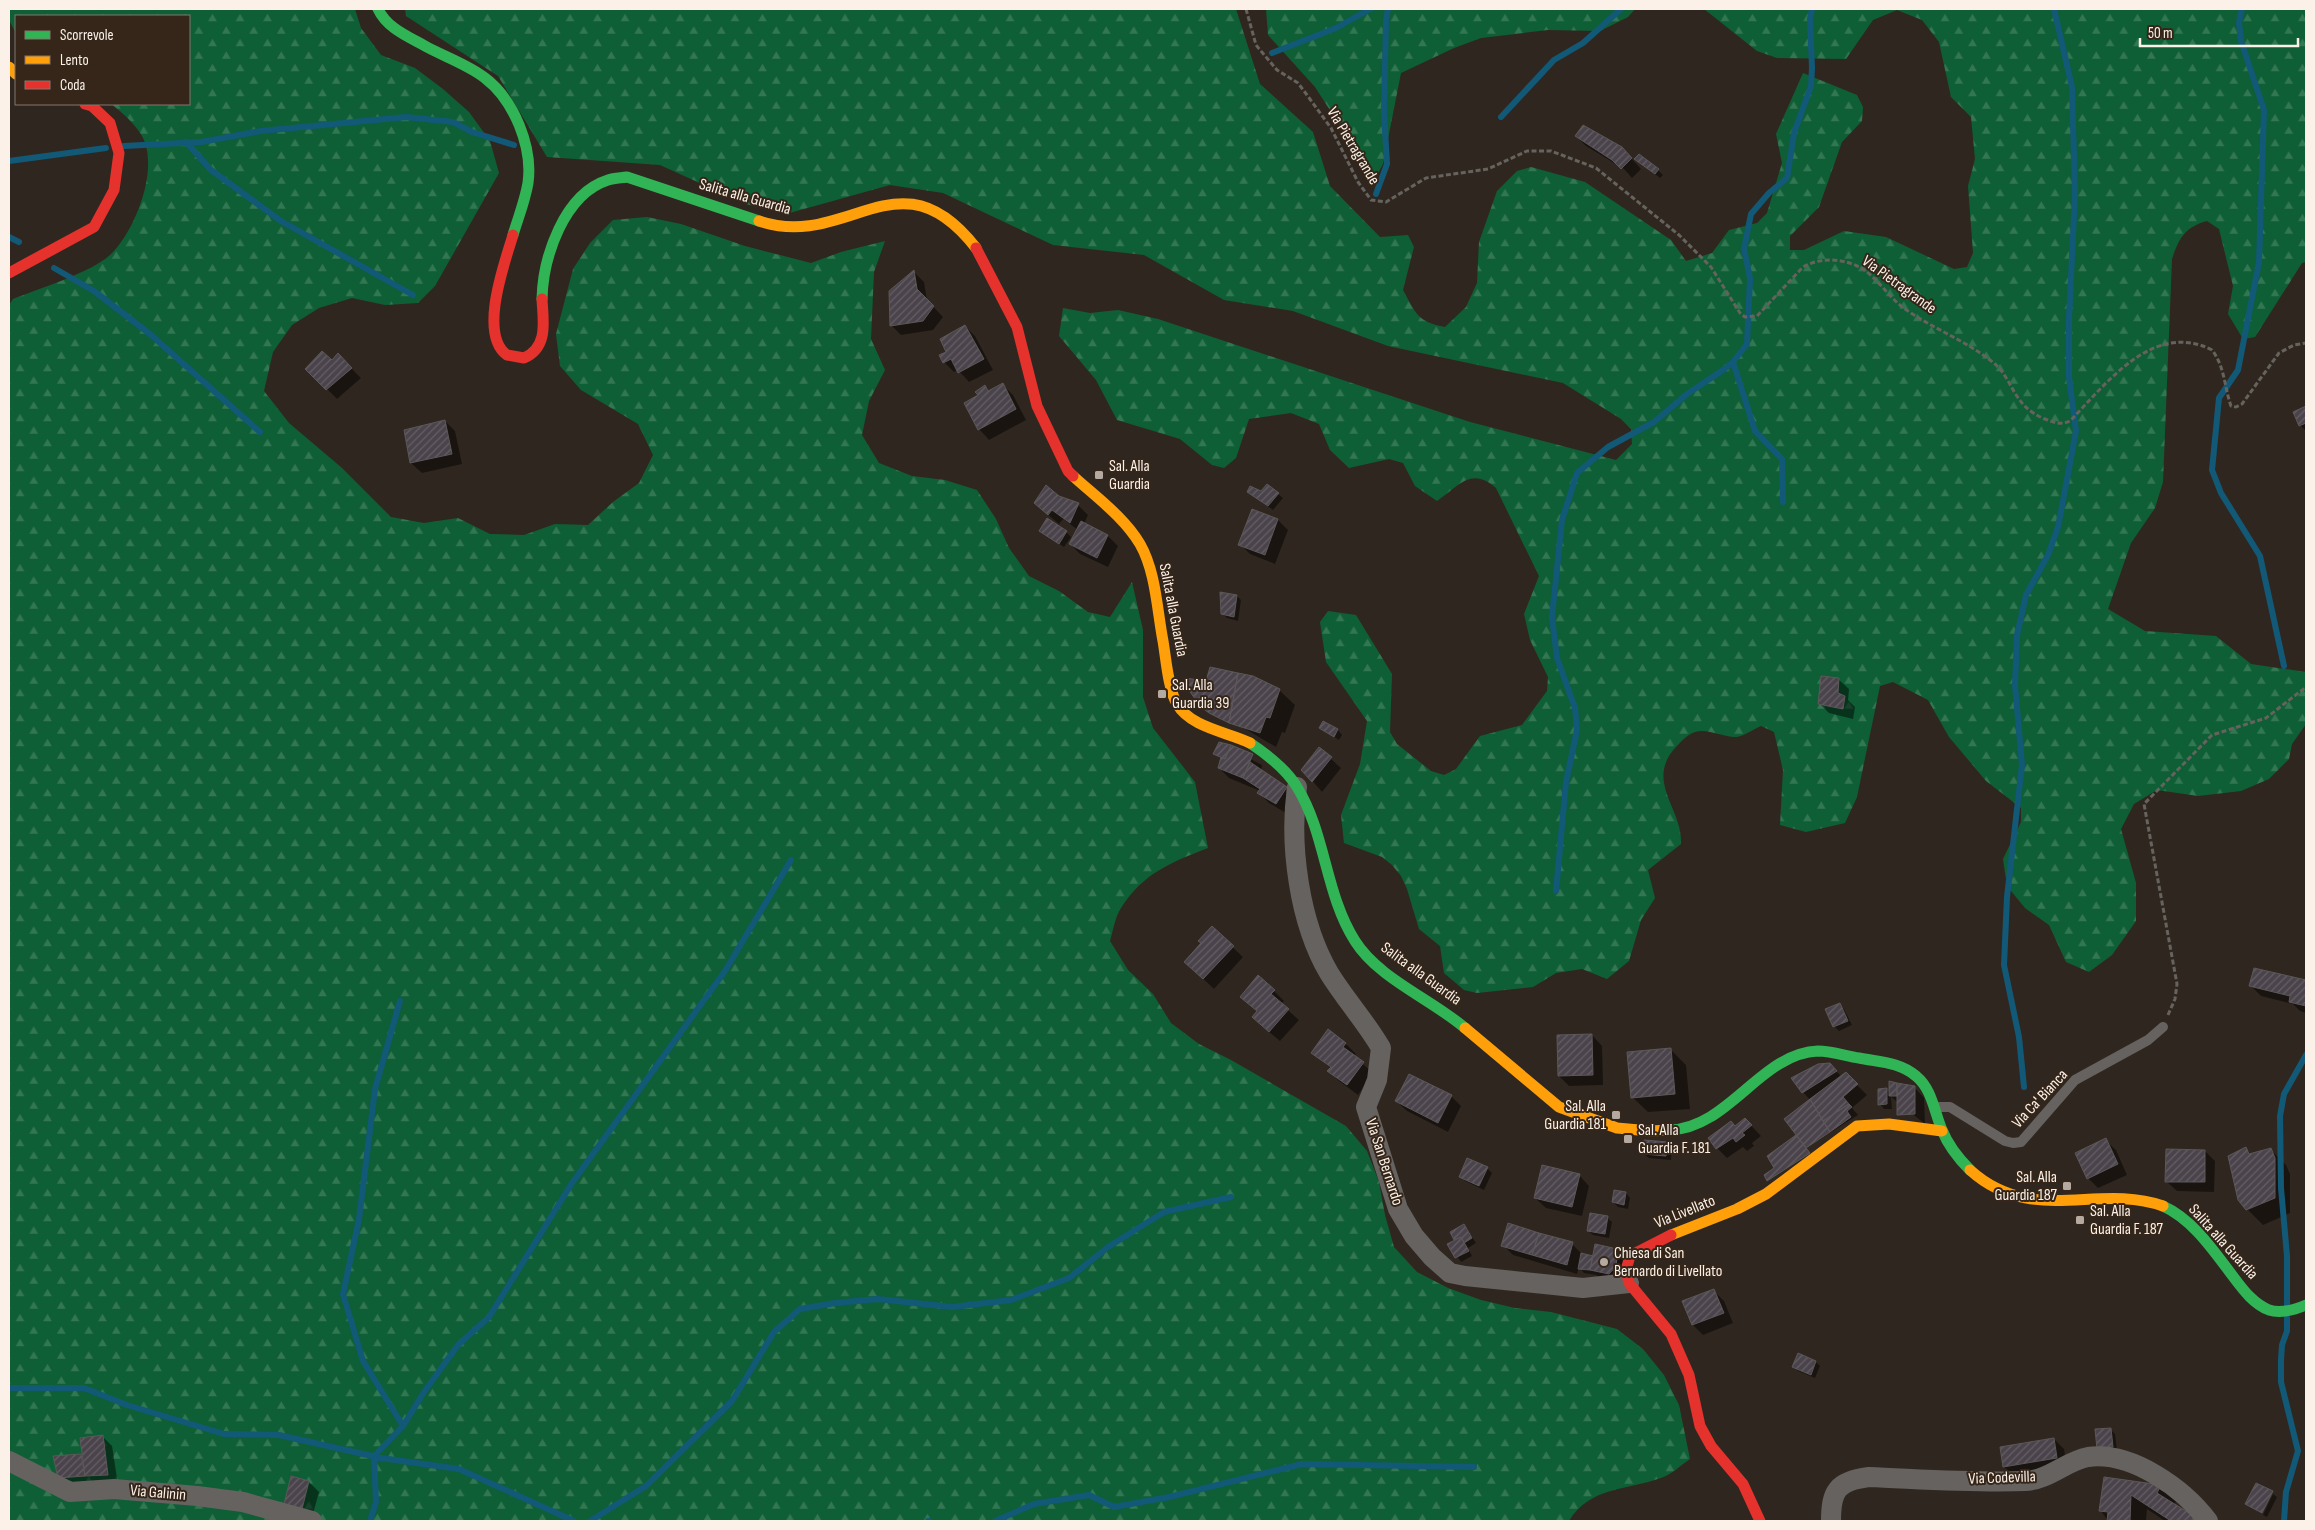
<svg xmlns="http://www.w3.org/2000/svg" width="2315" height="1530" font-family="'Sofia Sans Condensed',sans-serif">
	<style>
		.forest { fill: url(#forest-firs) }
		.shadow { fill: #0007 }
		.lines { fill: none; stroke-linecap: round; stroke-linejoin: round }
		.stream { stroke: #125977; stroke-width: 6 }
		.building { fill: url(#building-hatch); stroke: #5c5858 }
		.path { stroke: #66625e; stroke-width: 3; stroke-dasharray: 5 2.5; stroke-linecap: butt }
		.lane { stroke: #666260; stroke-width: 10 }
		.street { stroke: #666260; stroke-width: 20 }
		.fast { stroke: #30b455; stroke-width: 11 }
		.slow { stroke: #ff9f0a; stroke-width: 11 }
		.jam { stroke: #e5322d; stroke-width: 11 }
		.poi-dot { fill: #b4aaa2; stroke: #352619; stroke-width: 2 }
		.labels { text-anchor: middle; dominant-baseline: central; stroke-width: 4; stroke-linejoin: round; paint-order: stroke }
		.street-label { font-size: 16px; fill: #fbf1e8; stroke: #352619 }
		.poi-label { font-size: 16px; fill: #fbf1e8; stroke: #352619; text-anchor: start }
	</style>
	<defs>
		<pattern id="forest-firs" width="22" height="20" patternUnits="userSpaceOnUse" patternTransform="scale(1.25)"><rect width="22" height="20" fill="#0e5f35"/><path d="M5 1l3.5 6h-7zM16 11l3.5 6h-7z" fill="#327652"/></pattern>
		<pattern id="building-hatch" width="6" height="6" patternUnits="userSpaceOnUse" patternTransform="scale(1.25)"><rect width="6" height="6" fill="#4a434b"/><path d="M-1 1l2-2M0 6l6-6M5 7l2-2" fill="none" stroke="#655f65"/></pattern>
	</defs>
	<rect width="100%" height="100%" fill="#2f271f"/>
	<!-- forest -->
	<path class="forest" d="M9,9H355L361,28L381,55L415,68L443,89L469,112L490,141L499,173L435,286L418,303L385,305L352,298L319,308L292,325L273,352L264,391L289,423L342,468L391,517L424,523L458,518L490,534L524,535L555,524L588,525L613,502L639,483L653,455L638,424L581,390L560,366L556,334L573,269L590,243L613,220L647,217L681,224L745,246L811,263L841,252L885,241L874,272L871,339L885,370L869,401L862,435L879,463L912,476L945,480L977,490L996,519L1009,548L1029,576L1059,591L1088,612L1110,617L1132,582L1143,630V697L1153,728L1195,782L1208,848C1172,862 1143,873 1121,908C1115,917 1113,931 1110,941L1128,970L1153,994L1171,1023L1199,1044L1231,1060L1346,1126L1367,1151L1379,1182L1385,1215L1394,1247L1417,1272L1448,1288L1481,1300L1515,1308L1551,1312L1617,1329L1643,1349L1664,1375L1679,1405L1690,1459C1681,1465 1671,1475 1661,1478C1627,1490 1589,1487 1569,1521H9V305L13,299C38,289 92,272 110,255C135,232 160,168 142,136C135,124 122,112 111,104H189V16H16V33L10,22Z
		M405,9H1236L1260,84L1313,132L1330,186L1380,237L1408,235L1414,247L1403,290C1416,314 1418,322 1445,327L1466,307L1477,283L1479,242L1497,191L1517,171L1531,167L1585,182L1671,240L1686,261L1712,253L1729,230L1757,223L1767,213L1782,163L1776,134L1803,73L1857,95L1863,107L1862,121L1842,142L1819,207L1790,236V250H1804L1844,231L1886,237L1954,269L1967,267L1973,253L1968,186L1975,159L1971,117L1951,97L1939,42L1922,20L1897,10L1873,20L1846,59L1777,58L1757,51L1704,9H2306V262L2302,263L2255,337L2243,339L2228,314L2233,286L2219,229L2207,221C2185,227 2179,238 2172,259L2163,482L2155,508L2131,543L2108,609L2145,631L2216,636L2251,664L2306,672V724L2292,744L2289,759L2269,779L2241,791L2198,796L2157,790L2134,804L2121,829L2136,883V921L2112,955L2089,972L2066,962L2049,925L2025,908L2007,886L2003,859L2021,822V808L1986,781L1949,737L1928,700L1893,682L1880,686L1857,797L1845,823L1806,832L1780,825L1783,770L1774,732L1761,726C1754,729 1744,736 1737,737C1724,738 1708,728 1695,732C1686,735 1681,742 1675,748C1645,782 1683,809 1681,844L1648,870L1655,898L1641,920L1629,961L1607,979L1582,969L1556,973L1533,987L1477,993L1464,990L1444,973L1440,946L1419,929L1407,889L1401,876L1392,865L1382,857L1344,843L1341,815L1360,764L1367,721L1326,662L1320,622L1328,611L1356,615L1392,674L1390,732L1397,744L1431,771L1444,775L1456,769L1480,736L1522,725L1547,691L1548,677L1530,640L1524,614L1539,576L1496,488C1471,466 1459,486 1437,501L1415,486L1403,463L1389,459L1349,468L1330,450L1319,424L1291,413L1249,419L1236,458L1224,468L1212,465L1180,439L1117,420L1096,380L1059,336L1063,308L1090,313L1118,310L1158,319L1470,422L1616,460L1632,444L1631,429L1621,419L1563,383L1388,346L1293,311L1224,300L1144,255L1053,245L943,193L890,185L786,214L746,204L660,165L547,157L498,76L406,16Z
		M1266,9H1635L1628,17L1600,31L1548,30L1481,38L1454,48L1401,73L1383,164L1373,182L1364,174L1346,135L1315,87L1268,35Z"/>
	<!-- shadow -->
	<path class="shadow" d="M1576,136L1622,148L1641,169L1632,178L1624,169L1586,146Z
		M1641,163L1658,170L1663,175L1660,178Z
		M914,272L924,282L927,300L943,317L933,330L901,335L891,325Z
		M965,326L975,336L993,370L969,382L958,370L954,372L944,362Z
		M338,355L361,378L337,399L307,369L333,362Z
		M1003,385L1013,395L1026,420L989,440L979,429L966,403L980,396L984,387L989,392Z
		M2306,408V431L2300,425L2294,413Z
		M445,421L455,431L462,464L422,473L411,463L405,431Z
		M1248,492L1278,494L1283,498L1273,510Z
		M1058,497L1078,505L1088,515L1084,524L1108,536L1118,546L1108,567L1080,554L1070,544L1078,530L1063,519L1059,524L1046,513Z
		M1253,510L1278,520L1288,530L1275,564L1250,554L1240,544Z
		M1040,531L1066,532L1071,537L1064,547Z
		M1237,596L1241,600L1238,621L1227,618L1222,613Z
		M1186,679L1279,690L1295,705L1285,733L1282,732L1276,747L1196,700L1191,694Z
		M1838,679L1849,689L1848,700L1855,707L1853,719L1829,713L1819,703Z
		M1320,728L1338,730L1342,735L1339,740Z
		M1220,743L1262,765L1261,771L1286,788V813L1269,803L1259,793L1260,791L1229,778L1219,768L1222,759L1214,753Z
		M1320,749L1341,768L1322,792L1303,770Z
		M1212,928L1243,957L1214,989L1196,972Z
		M2255,969L2306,982V1013L2300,1011L2293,1004L2261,996L2251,986Z
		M1274,991L1284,1001L1281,1004L1299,1020L1280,1041L1263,1027L1258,1012L1242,997Z
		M1839,1004L1844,1009L1852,1025L1839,1031L1834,1026Z
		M1592,1035L1602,1046L1603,1085L1569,1086L1559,1076Z
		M1346,1044L1356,1054L1354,1056L1373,1073L1358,1095L1339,1081L1329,1071L1331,1068L1313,1053Z
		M1670,1049L1686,1065L1690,1109L1648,1112L1632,1097Z
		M1830,1065L1842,1077L1846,1074L1867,1095L1852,1108L1858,1115L1775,1168L1769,1157L1798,1135L1811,1101L1803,1092Z
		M1410,1075L1451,1096L1461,1106L1448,1132L1407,1111L1396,1101Z
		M1914,1087L1924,1098L1925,1124L1891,1097L1892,1109H1884L1880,1104L1887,1090L1891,1094Z
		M1745,1119L1761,1136L1752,1143L1754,1146L1747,1151L1743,1147L1727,1158L1717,1148Z
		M2105,1140L2116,1150L2127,1175L2098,1188L2088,1178Z
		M1667,1143L1672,1147L1671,1160L1649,1158L1644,1154Z
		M2245,1149L2251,1154L2270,1149L2286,1165L2290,1174V1213L2263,1225L2247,1209Z
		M2205,1151L2215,1161L2214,1192L2177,1191L2166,1181Z
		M1487,1168L1492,1173L1484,1190L1465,1181L1460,1176Z
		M1579,1175L1589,1186L1582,1216L1546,1208L1535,1198Z
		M1626,1193L1630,1198L1628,1209L1618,1207L1613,1202Z
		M1607,1218L1612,1222L1609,1238L1593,1235L1588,1231Z
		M1464,1225L1476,1243L1468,1248L1472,1256L1461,1262L1449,1244L1456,1241L1451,1232Z
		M1572,1244L1582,1254L1592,1257L1613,1249L1623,1259L1627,1268L1602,1280L1596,1275L1584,1273L1579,1267L1577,1274L1513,1255L1503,1245Z
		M1714,1291L1724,1301L1733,1323L1703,1335L1693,1325Z
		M1816,1362L1820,1366L1815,1378L1798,1371L1793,1366Z
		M2110,1429L2115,1434L2117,1451L2103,1453Z
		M102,1436L112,1446L118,1485L69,1488L59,1478L55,1457L82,1455Z
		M2054,1439L2064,1449L2067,1468L2014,1477L2004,1467L2001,1448Z
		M292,1478L309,1482L319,1492L311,1521H306Z
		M2105,1478L2160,1486L2176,1501L2174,1505L2198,1521H2165L2147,1509L2146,1521H2108L2101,1511Z
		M2271,1492L2261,1513L2247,1504Z
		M2273,1494L2277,1497L2267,1517L2263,1515Z"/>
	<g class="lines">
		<!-- stream -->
		<path class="stream" d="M2242,9L2239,22L2241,41L2264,110L2259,262L2238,370L2219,398L2212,470L2221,493L2260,556L2284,666
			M1272,53L1336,28L1370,9
			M1501,117L1554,60L1583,43L1621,9
			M186,142L211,170L281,221L413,295
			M124,146L201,142L261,131L406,117L453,122L472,132L514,145
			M9,161L106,148
			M1376,194L1387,164L1384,112L1386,20L1388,9
			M9,237L19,242
			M54,268L94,291L150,334L260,432
			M1733,362L1755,431L1782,459L1783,502
			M1556,891L1566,782L1577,730L1575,708L1557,658L1552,617L1562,520L1577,473L1608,447L1654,422L1687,394L1723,370L1733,362L1747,344L1750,278L1744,249L1751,214L1769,193L1787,178L1794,133L1811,86L1812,68L1810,19L1812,9
			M400,1001L375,1089L359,1219L343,1294L363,1361L403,1426
			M2024,1087L2019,1037L2004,965L2007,897L2022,765L2015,685L2017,635L2026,595L2048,555L2058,527L2076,431L2069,377V319L2075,194L2072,87L2054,9
			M2287,1305V1256L2281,1188L2280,1116L2284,1094L2306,1055
			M9,1388H84L127,1405L224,1434L279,1435L381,1458L459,1469L574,1521
			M370,1521L376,1502L374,1456L403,1426L424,1392L458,1345L489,1317L572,1183L725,971L791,860
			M590,1521L646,1486L732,1401L774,1332L800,1309L835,1303L878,1299L952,1307L1011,1300L1069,1278L1108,1247L1164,1212L1231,1197
			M928,1521H929
			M995,1521L1034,1504L1089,1495L1114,1507L1169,1497L1302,1464L1474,1467
			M2284,1521L2286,1492L2298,1451L2281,1382V1360L2282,1345L2287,1331V1318"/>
	</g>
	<!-- building -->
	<path class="building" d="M1583,125L1622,147L1632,158L1621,169L1612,160L1575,136Z
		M1639,154L1659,169L1655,174L1634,159Z
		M914,270L917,289L934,306L923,321L890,326L889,291Z
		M965,325L984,359L958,373L951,359L943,363L939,355L946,352L940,339Z
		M322,351L332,360L338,353L352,368L326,390L305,369Z
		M1003,383L1016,409L978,430L964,403L978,395L975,392L985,385L988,391Z
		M2306,406V423L2299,426L2293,412Z
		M445,420L452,454L410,463L404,430Z
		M1267,484L1279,493L1268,506L1247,492L1250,486L1261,491Z
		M1046,485L1059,496L1079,503L1070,523L1052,510L1048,515L1034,503Z
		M1252,509L1278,519L1265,555L1238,545Z
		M1047,518L1067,531L1059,544L1039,531Z
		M1081,521L1108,535L1097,558L1069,544Z
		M1220,592L1237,595L1234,617L1221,614Z
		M1210,667L1238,673L1229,723L1209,713L1200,706L1188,689L1185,678L1206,681Z
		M1238,673L1253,676L1280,689L1270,718L1266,717L1260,733L1229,723Z
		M1821,676L1839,678L1838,693L1845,696L1843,709L1818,704Z
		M1323,721L1338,729L1334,737L1319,728Z
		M1219,742L1231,745L1225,759L1213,754Z
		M1231,745L1253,754L1243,778L1218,768L1221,757L1225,759Z
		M1319,747L1332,757L1312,782L1301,770Z
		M1250,762L1287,787L1276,804L1257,793L1260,789L1243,778Z
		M1212,926L1234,946L1203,979L1184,962L1201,943L1198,941Z
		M2254,968L2306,980V1006L2289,1002L2290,996L2249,986Z
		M1258,975L1275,990L1271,994L1289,1009L1269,1032L1252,1017L1257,1011L1240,997Z
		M1840,1003L1848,1021L1833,1027L1825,1009Z
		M1328,1029L1346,1043L1343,1047L1364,1062L1347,1085L1327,1071L1331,1067L1311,1053Z
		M1592,1034L1593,1075L1558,1076L1557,1035Z
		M1671,1048L1675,1094L1631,1098L1627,1052Z
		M1830,1063L1837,1071L1802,1093L1791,1078L1818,1064Z
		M1846,1072L1858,1084L1843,1097L1849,1104L1823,1121L1810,1099Z
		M1409,1074L1452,1095L1438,1123L1395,1101Z
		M1889,1081L1897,1083V1096H1889Z
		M1897,1083L1915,1086V1114L1897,1115Z
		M1887,1088V1104L1878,1105V1089Z
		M1810,1099L1830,1132L1806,1148L1784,1119Z
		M1849,1104L1852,1107L1847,1111L1851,1117L1830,1132L1823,1121Z
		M1745,1118L1752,1125L1742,1133L1745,1135L1736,1142L1733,1138L1716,1149L1708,1138L1731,1121L1735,1126Z
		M1796,1135L1810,1153L1767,1181L1764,1175L1774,1168L1767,1156Z
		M2106,1138L2118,1164L2087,1179L2075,1153Z
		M1644,1140L1668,1142L1666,1156L1643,1154Z
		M2246,1147L2249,1154L2271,1148L2275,1158V1198L2246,1210L2238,1200L2228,1156Z
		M2166,1149L2205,1150V1182H2165Z
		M1467,1158L1488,1167L1479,1186L1459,1177Z
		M1542,1165L1580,1174L1572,1207L1534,1198Z
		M1614,1190L1626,1192L1624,1205L1612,1202Z
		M1590,1213L1608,1216L1605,1234L1587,1231Z
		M1508,1223L1539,1233L1532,1255L1501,1246Z
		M1464,1224L1472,1238L1464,1243L1461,1237L1454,1240L1450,1232Z
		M1539,1233L1573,1242L1567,1265L1532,1255Z
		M1461,1237L1469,1251L1455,1258L1447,1244Z
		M1595,1244L1613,1248L1617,1257L1616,1266L1609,1274L1590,1270Z
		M1581,1253L1593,1256L1590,1270L1578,1269Z
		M1714,1289L1724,1313L1692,1325L1682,1301Z
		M1798,1353L1816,1361L1811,1375L1792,1367Z
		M2111,1428L2113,1447L2097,1449L2095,1429Z
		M103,1435L108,1475L85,1476L80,1438Z
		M2054,1438L2057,1458L2003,1467L2000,1447Z
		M81,1454L85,1476L58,1478L53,1456Z
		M291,1476L309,1481L301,1513L283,1508Z
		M2104,1477L2161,1485L2157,1493L2197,1518L2195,1521H2171L2131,1495L2130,1521H2107L2108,1512L2099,1511Z
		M2256,1483L2273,1491L2262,1513L2245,1504Z"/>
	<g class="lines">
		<!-- path -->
		<path class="path" d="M1246,9L1256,45L1277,70L1298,83L1307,95L1331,128L1358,182L1371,200L1386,202L1426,178L1488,169L1527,151H1551L1596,168L1679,235L1711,267L1740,313L1745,317L1757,316L1803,267C1820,257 1843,258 1861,268C1878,278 1889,298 1905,309C1932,328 1964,340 1990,360C2015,378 2010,405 2045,419C2055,423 2061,425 2070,421C2106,384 2153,320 2212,350C2225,367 2224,386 2231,406L2236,407L2242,404L2279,353L2294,345L2306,343
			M2168,1015L2175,999L2177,984L2144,804L2212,735L2266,718L2306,687"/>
		<!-- lane -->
		<path class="lane" d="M1937,1107H1950L2005,1141L2013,1143L2021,1142L2075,1080L2148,1040L2163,1027"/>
		<!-- street -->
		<path class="street" d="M1297,787C1289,845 1299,922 1329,973C1345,999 1366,1022 1381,1048L1377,1080L1366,1107L1398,1209L1414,1236L1432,1257L1450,1273L1465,1276L1583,1288L1629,1283
			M9,1461L70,1492L114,1489L197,1496L243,1502L312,1521
			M1831,1521C1831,1491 1837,1481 1869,1477C1920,1479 1973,1483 2025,1481C2049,1480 2066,1461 2088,1457C2132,1451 2184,1489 2208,1521"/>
		<!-- fast -->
		<path class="fast" d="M378,9C387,28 407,36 425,46C443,56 469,65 485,78C514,100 533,147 528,183C525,201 518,218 513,235
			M542,299C543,257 564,194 608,180C614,178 621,178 627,177L759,221
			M1250,743C1268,755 1286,769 1297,787C1326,834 1325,894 1355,941C1378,978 1431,999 1465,1028
			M1670,1130C1729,1128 1761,1053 1818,1051C1831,1051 1846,1056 1859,1058C1879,1062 1900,1062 1916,1076C1932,1089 1934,1111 1942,1130C1948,1145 1958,1158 1970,1170
			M2163,1206C2194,1220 2215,1253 2235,1279C2244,1291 2254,1304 2269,1310C2281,1314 2294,1310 2306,1305"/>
		<!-- slow -->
		<path class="slow" d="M9,67L16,74
			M759,221C848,251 899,149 976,248
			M1073,476C1096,497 1124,517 1140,544C1156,572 1157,610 1163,641C1166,658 1168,689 1177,704C1191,728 1228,732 1250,743
			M1465,1028L1559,1107L1617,1128L1650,1131L1670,1130
			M1970,1170C2032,1226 2097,1183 2163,1206
			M1671,1235L1737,1209L1766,1194L1857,1126L1889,1124L1942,1131"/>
		<!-- jam -->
		<path class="jam" d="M513,235C505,262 478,334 507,355L524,358C549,347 543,320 542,299
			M976,248L1017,327L1037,406L1068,471L1073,476
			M9,273L94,227L114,190L119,153L110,123L92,106L85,104
			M1671,1235L1630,1256L1626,1270L1629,1283L1671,1334L1689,1375L1700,1426L1711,1446L1743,1484L1760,1521"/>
	</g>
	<!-- markers -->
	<g class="poi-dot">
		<rect x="1094" y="470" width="10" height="10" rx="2.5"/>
		<rect x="1157" y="689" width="10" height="10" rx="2.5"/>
		<rect x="1611" y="1110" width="10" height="10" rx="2.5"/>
		<rect x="1623" y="1134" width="10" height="10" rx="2.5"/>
		<rect x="2062" y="1181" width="10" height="10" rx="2.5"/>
		<rect x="2075" y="1215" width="10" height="10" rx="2.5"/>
		<circle cx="1604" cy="1262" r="5"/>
	</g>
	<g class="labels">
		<!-- street labels -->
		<g class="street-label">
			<text transform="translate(1353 146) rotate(59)">Via Pietragrande</text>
			<text transform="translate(745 197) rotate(16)">Salita alla Guardia</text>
			<text transform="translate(1899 285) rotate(36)">Via Pietragrande</text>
			<text transform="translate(1173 610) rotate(79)">Salita alla Guardia</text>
			<text transform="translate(1421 974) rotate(36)">Salita alla Guardia</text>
			<text transform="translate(2040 1099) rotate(-47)">Via Ca' Bianca</text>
			<text transform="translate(1384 1162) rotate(72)">Via San Bernardo</text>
			<text transform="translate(1685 1212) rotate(-22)">Via Livellato</text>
			<text transform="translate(2223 1242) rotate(48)">Salita alla Guardia</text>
			<text transform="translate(2002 1478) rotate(-2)">Via Codevilla</text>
			<text transform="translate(158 1493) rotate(5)">Via Galinin</text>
		</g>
		<!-- poi labels -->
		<g class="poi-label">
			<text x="1109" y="466">Sal. Alla<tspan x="1109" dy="18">Guardia</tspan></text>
			<text x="1172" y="685">Sal. Alla<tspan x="1172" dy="18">Guardia 39</tspan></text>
			<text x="1606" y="1106" text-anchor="end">Sal. Alla<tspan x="1606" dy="18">Guardia 181</tspan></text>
			<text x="1638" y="1130">Sal. Alla<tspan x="1638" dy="18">Guardia F. 181</tspan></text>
			<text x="2057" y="1177" text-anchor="end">Sal. Alla<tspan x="2057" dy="18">Guardia 187</tspan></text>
			<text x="2090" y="1211">Sal. Alla<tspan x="2090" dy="18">Guardia F. 187</tspan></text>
			<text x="1614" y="1253">Chiesa di San<tspan x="1614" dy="18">Bernardo di Livellato</tspan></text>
		</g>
	</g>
	<!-- border -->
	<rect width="2315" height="1530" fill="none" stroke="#fbf1e8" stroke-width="20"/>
	<!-- legend -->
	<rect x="15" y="15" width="175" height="90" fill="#352619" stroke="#84776c"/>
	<rect x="25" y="31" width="25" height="8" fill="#30b455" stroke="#84776c"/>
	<text x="60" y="40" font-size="15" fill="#fbf1e8">Scorrevole</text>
	<rect x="25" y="56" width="25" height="8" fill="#ff9f0a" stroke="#84776c"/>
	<text x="60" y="65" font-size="15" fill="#fbf1e8">Lento</text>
	<rect x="25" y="81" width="25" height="8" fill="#e5322d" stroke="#84776c"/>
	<text x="60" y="90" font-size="15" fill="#fbf1e8">Coda</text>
	<!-- scale -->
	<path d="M2140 38v8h158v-8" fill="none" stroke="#fbf1e8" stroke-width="2.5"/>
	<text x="2148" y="38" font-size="15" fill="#fbf1e8" stroke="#352619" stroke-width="4" paint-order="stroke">50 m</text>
</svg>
